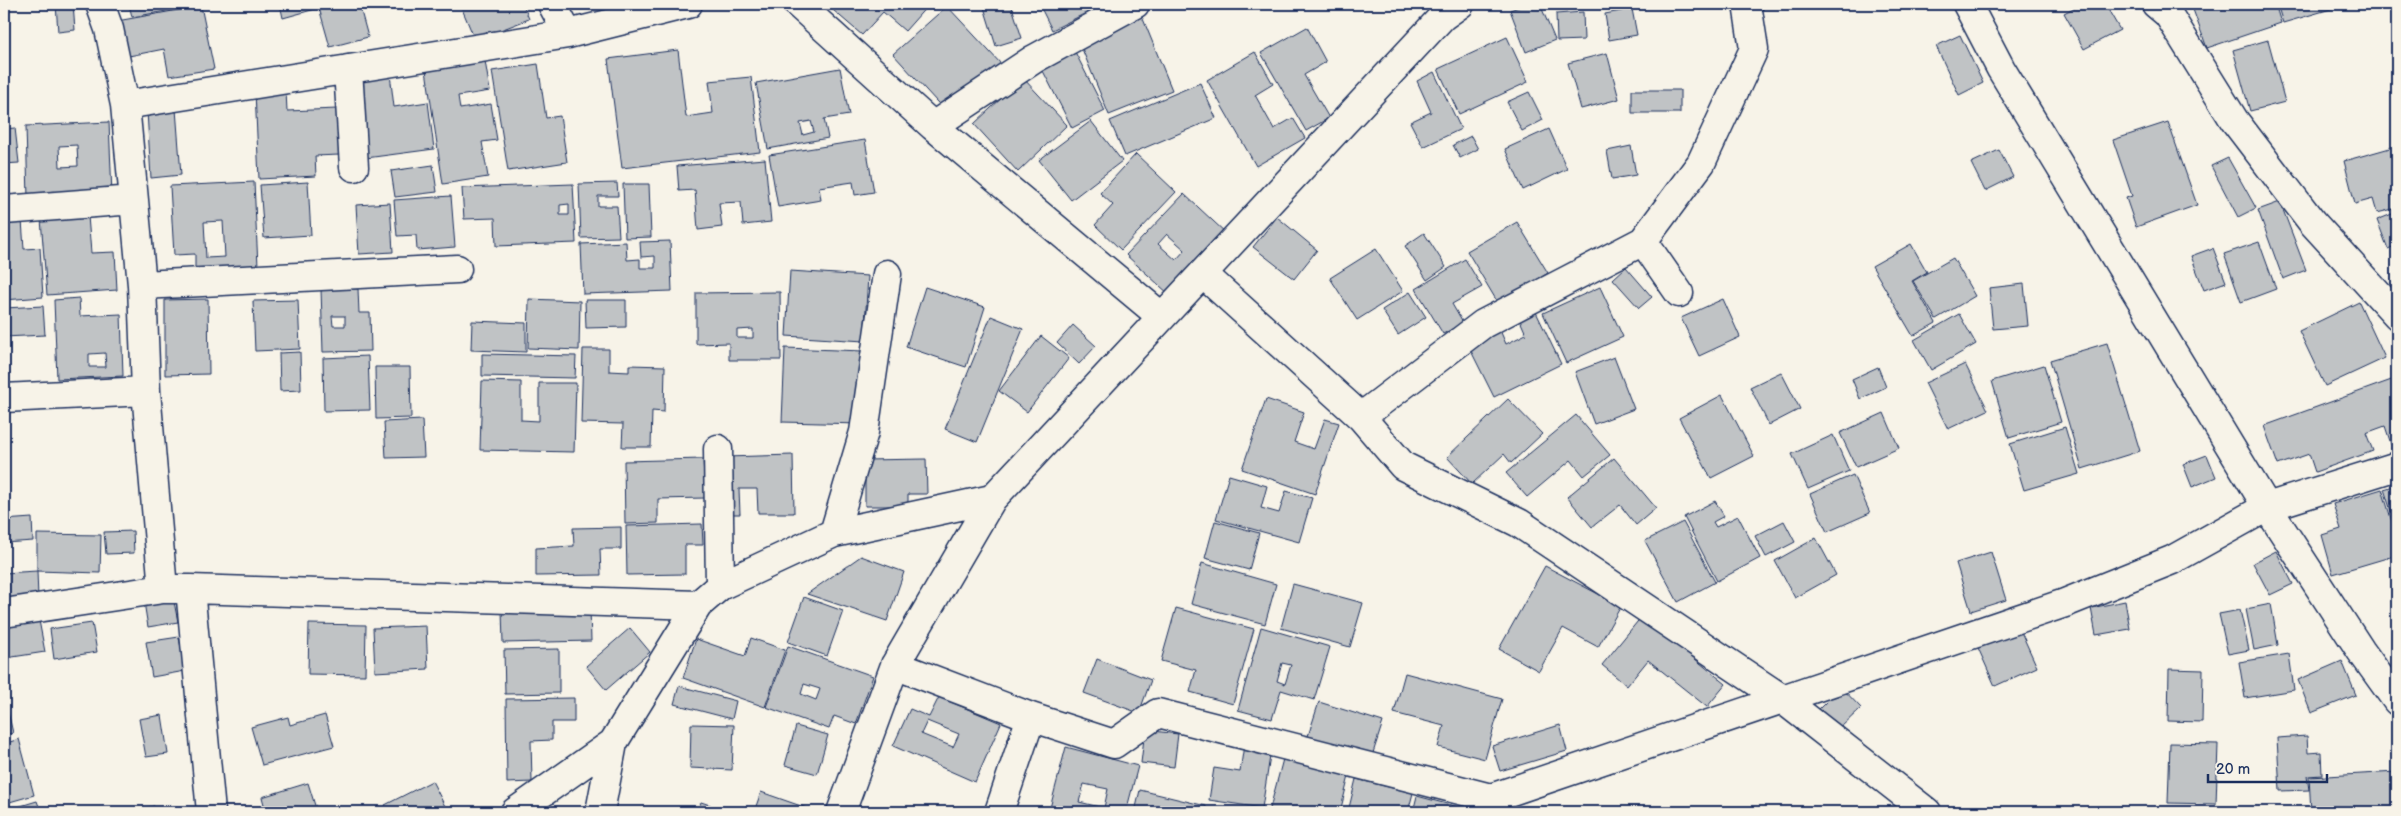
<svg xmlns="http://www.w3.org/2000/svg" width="2401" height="816" font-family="'Balsamiq Sans',sans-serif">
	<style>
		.building { fill: #c0c3c5; stroke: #1b2f5e; fill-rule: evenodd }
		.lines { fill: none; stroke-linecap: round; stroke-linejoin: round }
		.minor-casing { stroke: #1b2f5e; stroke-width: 31 }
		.minor { stroke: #f7f3e8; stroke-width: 28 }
	</style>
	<rect width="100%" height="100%" fill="#f7f3e8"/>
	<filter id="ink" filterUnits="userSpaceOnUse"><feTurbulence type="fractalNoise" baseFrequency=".02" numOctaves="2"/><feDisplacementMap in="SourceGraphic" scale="10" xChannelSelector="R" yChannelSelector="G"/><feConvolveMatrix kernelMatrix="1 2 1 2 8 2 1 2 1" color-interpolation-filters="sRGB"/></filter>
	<g filter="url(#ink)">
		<!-- building -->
		<path class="building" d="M56,4H73L75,30L58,32Z
			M129,4H171L172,10L132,17Z
			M280,4H359L368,37L330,47L319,8L283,18Z
			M460,4H523L529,19L475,40Z
			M826,4H929L905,31L883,12L862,35Z
			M983,4H1011L1022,38L996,46Z
			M1039,4H1099L1100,6L1052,30Z
			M1527,4H1540L1555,40L1526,52L1510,10Z
			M2081,4H2105L2120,30L2084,49L2064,13Z
			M2191,4H2275L2281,23L2207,48Z
			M2277,4H2341V6L2283,23Z
			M201,6L214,69L169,76L164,49L124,57L117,21Z
			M947,6L1002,65L948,114L893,54Z
			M1632,9L1637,35L1609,40L1605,14Z
			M1583,12L1584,40L1557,41L1556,14Z
			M1141,14L1172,90L1109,115L1078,39Z
			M1307,27L1326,62L1304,75L1329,118L1306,131L1261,53Z
			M1960,35L1983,83L1959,95L1936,46Z
			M1507,37L1528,82L1459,114L1438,69Z
			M2268,40L2285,102L2250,111L2233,50Z
			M1073,48L1105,111L1072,128L1040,65Z
			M678,50L686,117L713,113L709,81L751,77L760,152L622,168L608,59Z
			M1255,52L1273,84L1255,95L1274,129L1293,118L1305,138L1256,166L1207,80Z
			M1607,53L1619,99L1581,109L1568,63Z
			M485,61L490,91L458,96L460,109L491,104L497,140L482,142L488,177L443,184L426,70Z
			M538,64L546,118L560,116L567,162L508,171L492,71Z
			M840,68L849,115L824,119L828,138L768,149L756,83ZM811,121L814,132L803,135L800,123Z
			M1434,72L1461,129L1423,147L1410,122L1431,112L1417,81Z
			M390,74L394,107L428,102L434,149L366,158L356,79Z
			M1023,78L1067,125L1018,172L974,124Z
			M1200,83L1216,118L1125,156L1110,121Z
			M1632,90H1680V113H1632Z
			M286,91L287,111L337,109L339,155L315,156L316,176L259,179L255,92Z
			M1529,92L1543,120L1522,131L1507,102Z
			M176,109L181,175L151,178L147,111Z
			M1091,121L1122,161L1071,200L1039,160Z
			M109,122L112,195L28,198L26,126ZM77,145L78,166L60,167L59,146Z
			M2168,122L2197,205L2136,227L2126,198L2132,196L2113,140Z
			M15,128L19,163L4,164V129Z
			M1549,129L1567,169L1523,190L1505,149Z
			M1471,136L1478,149L1460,158L1453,145Z
			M865,140L874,192L855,195L853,182L819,187L821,200L778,207L769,155Z
			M1631,146L1636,175L1612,179L1607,151Z
			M2397,146V208L2377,213L2373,199L2355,204L2344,161Z
			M1999,150L2013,177L1985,191L1971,163Z
			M1136,154L1176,192L1121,250L1095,225L1113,205L1100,193Z
			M2228,158L2256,208L2238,217L2211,166Z
			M765,159L771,222L743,225L741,202L719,203L722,227L698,230L695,190L679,191L677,166Z
			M433,165L437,192L395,197L391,171Z
			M254,182L258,266L195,269V254L174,255L170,186ZM223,221L225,257L206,258L204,222Z
			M308,182L311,235L264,238L260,185Z
			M617,183L618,196H598V206H617L619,237L581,238L579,184Z
			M573,184L576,243L496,246L495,218L464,219L462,188ZM569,204V215H560V205Z
			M623,184H649L651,237L625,238Z
			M1184,194L1227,234L1170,295L1126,255ZM1167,234L1185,250L1176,260L1158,244Z
			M451,196L455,247L417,250L416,235L397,236L394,200Z
			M2280,202L2306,270L2283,279L2258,210Z
			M390,203L393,252L359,254L356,205Z
			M2397,212V245L2388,249L2377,220Z
			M88,216L91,253L115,252L117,290L47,295L41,219Z
			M1277,217L1317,250L1294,279L1253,247Z
			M22,220L24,249L40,248L43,297L4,300V222Z
			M1517,222L1548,273L1498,303L1467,251Z
			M1424,233L1446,267L1427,280L1405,246Z
			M670,241L672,291L583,294L581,244L626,242L627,260L640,259V268H655V256L641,257L640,242Z
			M2259,242L2276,289L2241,302L2224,254Z
			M1911,244L1927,272L1912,281L1936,323L1913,336L1872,266Z
			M2213,248L2226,282L2204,290L2191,256Z
			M1376,249L1403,291L1357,320L1330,278Z
			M1953,258L1975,296L1936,319L1913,281Z
			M1465,259L1482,287L1452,304L1463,323L1443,334L1416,289Z
			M1626,267L1652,297L1639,308L1613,279Z
			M790,271L868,276L864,341L786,336Z
			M2024,284L2028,326L1993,329L1989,288Z
			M925,287L985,307L966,367L906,347Z
			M1600,287L1623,337L1566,363L1543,313Z
			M321,289H358L359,313H370L371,351L323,352ZM332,316H345V326H333Z
			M780,292L781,360H729V343L696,344V293ZM753,329V338H737V330Z
			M1410,292L1426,317L1398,335L1382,310Z
			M79,298L80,316L121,314L123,376L57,379L54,300ZM105,353L106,367H89V354Z
			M208,299L209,374L165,375V300Z
			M529,299L580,301L579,350L528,348Z
			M1723,299L1740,337L1699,356L1681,318Z
			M298,300L300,349L255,351L253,301Z
			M585,300H626V327L586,328Z
			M2359,302L2385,358L2325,386L2299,331Z
			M43,306L45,335L4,337V308Z
			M1535,310L1561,364L1494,397L1467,343L1499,328L1506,344L1526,334L1519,318Z
			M1959,314L1976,344L1931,370L1914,340Z
			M991,316L1023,329L977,442L945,429Z
			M472,321L526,323V352L471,350Z
			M1073,325L1096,346L1079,364L1057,343Z
			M1041,336L1069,358L1027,412L999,391Z
			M2107,343L2140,451L2082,469L2050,360Z
			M785,348L863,351L860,424L782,422Z
			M583,349H609V371L629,372V365L665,366L664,412L652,411L651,447H622L623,424L581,423Z
			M300,352L301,390L280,391L279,353Z
			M482,354L576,356L575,378L482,376Z
			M368,356L370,410L324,411L323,358Z
			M1614,357L1634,409L1594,424L1575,372Z
			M1965,364L1988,410L1948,429L1925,383Z
			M2044,365L2061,422L2009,438L1992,381Z
			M375,367H410L411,418L376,419Z
			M1878,367L1886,387L1860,399L1852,379Z
			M1781,372L1800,409L1769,425L1750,387Z
			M2397,378V455L2395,456L2385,426L2366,433L2373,451L2315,472L2309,454L2278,465L2264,426Z
			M482,381L521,382V420L539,421V383H576L574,452L480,450Z
			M1722,395L1754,456L1711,478L1679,418Z
			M1266,399L1304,412L1294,442L1314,449L1325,419L1339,423L1315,494L1242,469Z
			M1508,399L1542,434L1511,463L1504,454L1472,484L1447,457Z
			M1884,413L1899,448L1856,467L1840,433Z
			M1576,415L1610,455L1584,476L1571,460L1527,497L1506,473Z
			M422,420L424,457L386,458L384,422Z
			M2065,427L2079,474L2024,490L2010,444Z
			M1833,435L1849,471L1808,489L1792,454Z
			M793,455L794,513H758L757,489H739L740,514H726L725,457Z
			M2207,455L2216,477L2192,487L2183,464Z
			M1614,458L1656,508L1636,525L1620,505L1592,527L1567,497Z
			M703,459L705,498L658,499V523L625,524L624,461Z
			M926,459L927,494H908V506H865V460Z
			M1229,475L1267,486L1261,508L1279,513L1286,491L1312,498L1299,542L1216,519Z
			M1853,475L1870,513L1827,532L1810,494Z
			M2397,485V530L2384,489Z
			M2382,489L2397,538V555L2333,574L2322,535L2341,529L2333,504Z
			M1715,501L1724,516L1713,522L1716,527L1738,516L1760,558L1717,581L1684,517Z
			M32,518L33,541L4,543V520Z
			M1215,521L1259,533L1249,570L1205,558Z
			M1784,521L1795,542L1766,557L1755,536Z
			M1683,522L1715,582L1678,602L1645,541Z
			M702,524L703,545H685V574L627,575L626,526Z
			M621,527V549H600L601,575L536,576V548L574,546L573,528Z
			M133,531L134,553L106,554L104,532Z
			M37,534L101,535L100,573L37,571Z
			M1816,538L1836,575L1795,598L1775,561Z
			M2276,551L2293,584L2270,595L2253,563Z
			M1991,552L2006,600L1971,611L1956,563Z
			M861,556L904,572L887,621L807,594Z
			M1202,563L1276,584L1265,624L1191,604Z
			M1545,566L1621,606L1598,647L1563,628L1539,671L1499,649Z
			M37,571L38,598L4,601V573Z
			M1293,584L1363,603L1350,647L1281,628Z
			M173,597L178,622L148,627L144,602Z
			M804,597L843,611L827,656L788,642Z
			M2125,601L2130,629L2096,635L2091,608Z
			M2271,604L2278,645L2254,650L2246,609Z
			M1176,608L1254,629L1233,704L1190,692L1196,670L1161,661Z
			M590,609L591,641L503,643L502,610Z
			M2240,610L2249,650L2228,654L2219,614Z
			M38,615L45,652L6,658L4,621Z
			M1642,616L1726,684L1707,707L1648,660L1627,686L1602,665Z
			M92,623L97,652L54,659L50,629Z
			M2017,623L2037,667L1995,686L1975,641Z
			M309,624L366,625L365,675L308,674Z
			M426,626L428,669L375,672L373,628Z
			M1261,627L1330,647L1314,700L1281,690L1272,719L1238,710ZM1282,663L1291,665L1285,684L1277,681Z
			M630,628L650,652L606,690L586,666Z
			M179,637L185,671L152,677L146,642Z
			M751,638L785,650L765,707L683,678L696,639L745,656Z
			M788,646L873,676L856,724L834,716L829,729L766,707ZM804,684L820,689L816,700L801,694Z
			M559,649V693L505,694L504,650Z
			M2289,654L2294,690L2245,698L2239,662Z
			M1097,659L1151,680L1139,713L1084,693Z
			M2342,661L2356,695L2311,713L2298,680Z
			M2169,669L2203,670L2202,722L2168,721Z
			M1405,673L1502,699L1485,759L1438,747L1444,726L1394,713Z
			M679,686L736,701L732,719L674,704Z
			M1841,687L1861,708L1839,729L1819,709Z
			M4,695L13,733L4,735Z
			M939,697L1001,723L975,782L893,746L910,709L929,717ZM927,721L959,734L953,747L921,734Z
			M574,698V722H552V740L531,741L532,782L507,783L506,699Z
			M1319,702L1383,722L1372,756L1308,736Z
			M162,715L168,754L146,757L139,719Z
			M325,715L334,746L262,765L251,727L288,717L290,725Z
			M691,724L734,725L732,770L690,768Z
			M1560,725L1567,751L1500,771L1492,746Z
			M796,726L828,735L817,774L785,765Z
			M1145,730L1178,734L1174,767L1141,763Z
			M2307,736L2308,753L2321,752L2322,775L2307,776L2309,790L2280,791L2277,738Z
			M19,739L34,795L6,803L4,794V744Z
			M2170,743L2218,744L2216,804L2168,803Z
			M1244,745L1271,750L1262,808L1209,800L1214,768L1240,772Z
			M1066,747L1138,766L1126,812H1067L1050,808ZM1084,784L1108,789L1104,808L1079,802Z
			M1283,759L1349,776L1340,812H1269Z
			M2397,772V812H2311L2309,777Z
			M1356,779L1413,793L1408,812H1348Z
			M432,781L448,812H389L385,805Z
			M308,783L317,812H266L262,797Z
			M1140,790L1206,806L1205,812H1135Z
			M761,792L818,812H754Z
			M1417,796L1473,811V812H1413Z
			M37,801L41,812H4V811Z
			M701,802L731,812H697Z
			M154,806L155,812H129Z"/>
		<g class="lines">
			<!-- minor casing -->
			<g class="minor-casing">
				<path id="minor" d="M100,4L109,29L125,105L142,285L146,391L163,589
					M552,4L568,34
					M798,4L933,126L1162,317
					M1967,4L2001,69L2267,507L2361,651L2397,701
					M2156,4L2168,14L2234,120L2312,222L2397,315
					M348,69L354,167
					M125,105L568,34L688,4
					M933,126L1034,59L1135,4
					M4,210L134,200
					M1643,241L1701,163L1754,49L1747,4
					M1203,274L1361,417L1403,466L1519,523L1781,698L1927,812
					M142,285L457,269
					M4,398L146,391
					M1361,417L1483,324L1643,241L1679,293
					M718,449L720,586
					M834,533L864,432L887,274
					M190,589L211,812
					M4,613L163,589H190L698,605
					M895,665L1031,717L1114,744L1158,713L1491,798L2065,603L2172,560L2267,507L2397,466
					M515,812L613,743L698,605L720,586L834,533L992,499
					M600,812L613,743
					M841,812L895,665L992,499L1443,16L1460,4
					M999,812L1031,717"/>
			</g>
			<!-- minor -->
			<use href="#minor" class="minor"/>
		</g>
	</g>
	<!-- margin -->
	<rect width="2401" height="816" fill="none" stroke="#f7f3e8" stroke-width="20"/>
	<rect x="10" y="10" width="2381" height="796" fill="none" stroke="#1b2f5e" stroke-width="2" filter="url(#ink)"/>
	<!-- scale -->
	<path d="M2208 774v8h119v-8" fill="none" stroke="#1b2f5e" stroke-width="2.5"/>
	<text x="2216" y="774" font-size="15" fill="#1b2f5e" stroke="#f7f3e8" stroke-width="4" paint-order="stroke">20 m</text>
</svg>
